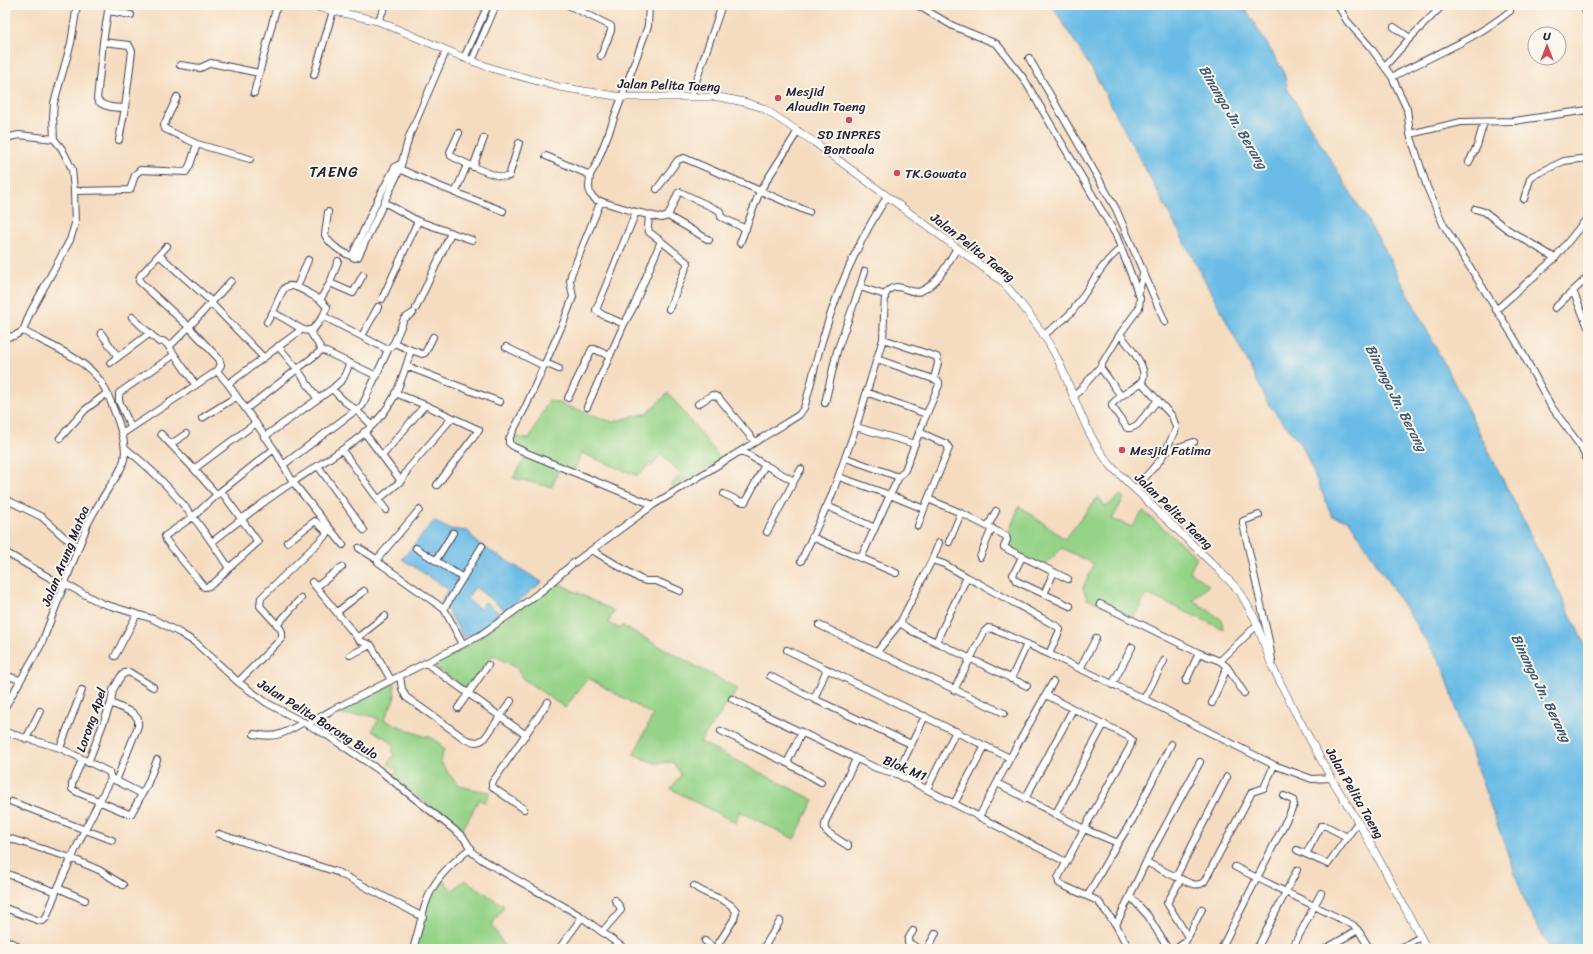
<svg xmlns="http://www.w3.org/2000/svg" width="1593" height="954" font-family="Sriracha,sans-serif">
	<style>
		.green { fill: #95d388; stroke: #5c7a62 }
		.water { fill: #6abce6; stroke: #466f90 }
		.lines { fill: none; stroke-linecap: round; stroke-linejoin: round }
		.minor-casing { stroke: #423e4f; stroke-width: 8 }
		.tertiary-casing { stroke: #423e4f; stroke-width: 8 }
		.trunk-casing { stroke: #423e4f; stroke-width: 12 }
		.minor { stroke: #fff; stroke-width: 6 }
		.tertiary { stroke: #fff; stroke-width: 7 }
		.trunk { stroke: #fff; stroke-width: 10 }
		.poi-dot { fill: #d1495b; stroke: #fbf7ec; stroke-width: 1.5 }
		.labels { text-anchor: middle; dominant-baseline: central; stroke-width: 4; stroke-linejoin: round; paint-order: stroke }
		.street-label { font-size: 13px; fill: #22223b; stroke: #fbf7ec }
		.poi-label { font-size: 13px; fill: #22223b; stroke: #fbf7ec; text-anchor: start }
		.water-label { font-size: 14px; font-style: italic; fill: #3b5877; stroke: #fbf7ec }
		.quarter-label { font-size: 15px; letter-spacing: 1px; fill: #22223b; stroke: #fbf7ec }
	</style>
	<rect width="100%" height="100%" fill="#fbf7ec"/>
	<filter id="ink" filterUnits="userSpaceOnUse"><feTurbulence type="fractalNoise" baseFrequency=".025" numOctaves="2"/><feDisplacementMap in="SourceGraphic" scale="8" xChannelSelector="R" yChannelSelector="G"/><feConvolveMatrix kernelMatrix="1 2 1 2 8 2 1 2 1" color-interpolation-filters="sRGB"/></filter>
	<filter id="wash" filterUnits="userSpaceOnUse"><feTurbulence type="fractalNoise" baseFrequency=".012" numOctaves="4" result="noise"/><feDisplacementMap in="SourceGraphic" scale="16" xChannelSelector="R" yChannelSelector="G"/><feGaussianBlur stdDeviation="0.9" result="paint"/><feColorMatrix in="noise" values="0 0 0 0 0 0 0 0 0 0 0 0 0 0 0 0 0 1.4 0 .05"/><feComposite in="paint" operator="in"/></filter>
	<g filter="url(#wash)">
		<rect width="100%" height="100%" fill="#f5dcc0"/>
		<!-- green -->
		<path class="green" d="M668,393L721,459L673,487L670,485L682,474L661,454L652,466L649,464L638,476L581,453L575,469H559L552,487L513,478L528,454L511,443V436L529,439L549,400L613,422L647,413Z
			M1121,495L1124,498L1112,519L1132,527L1143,511L1197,557L1190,572L1209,585L1193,600L1222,620L1223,629L1147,594L1134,617L1087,599L1083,588L1094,564L1062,548L1044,566L1003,547L1019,506L1065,539L1098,497L1106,507Z
			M558,583L614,611L608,623L618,628L623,626L738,689L700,742L814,800L794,839L739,811L736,823C714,812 693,800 671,789L681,775L673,762L654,763L634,754L653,715L588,678L565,708L522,678L517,668L493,655L466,689L432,664L465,647Z
			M394,683L395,697L384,720L426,737L428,736L440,744L444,750L440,761C458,788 458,787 490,792L485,803L479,799L462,831L393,777L397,769L388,764L394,755L392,752L394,745L386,738L372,731L379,719L368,715H341L338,711Z
			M442,879L453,890L465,880L504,906L492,925L506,949H410L431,894Z"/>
		<!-- water -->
		<path class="water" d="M1052,5H1243L1283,70L1288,90L1383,246L1464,402L1588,650V949H1550L1527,907L1461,724L1444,669L1349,520L1332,516L1302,445L1269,405L1225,318L1094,73Z
			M434,521L449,529L468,531L477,543L542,582L506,611L475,587L467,599L480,609L485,602L502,615C493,624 477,637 463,637L442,600L448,589L402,559Z"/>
	</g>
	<g filter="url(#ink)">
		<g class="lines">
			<!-- minor casing -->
			<g class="minor-casing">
				<path id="minor" d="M109,5L103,42L129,45L132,51L125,108L119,140
					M521,5H530
					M568,5L611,26V31L601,56
					M649,5L648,26L609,132L596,165L590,175L589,187L590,194L596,200L636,212L662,218L668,216L678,193L680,192L720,211L721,217L746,229
					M917,5L953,26L997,44L1024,79L1116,235L1140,298L1139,308L1120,334L1100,367L1074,397
					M1338,5L1347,21L1371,48L1392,77L1407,109L1410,134L1427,187L1443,224L1516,341L1551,406L1581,447L1588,462
					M109,11L131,15
					M378,21L386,5
					M1394,27L1410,38
					M103,42L97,99C102,108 117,108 125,108
					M464,58L488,5
					M1029,58L1116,209L1165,322
					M472,61L496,5
					M180,65L200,68L211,63L259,73
					M1385,66L1410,38L1443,5
					M314,75L333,11
					M1392,77C1431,56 1476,39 1510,11
					M254,93L277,5
					M691,96L722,5
					M177,97L164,125L165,129L197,144L250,159
					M459,133L450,152L451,156C461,161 501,181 509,176L519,143
					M1410,134L1461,122L1514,121L1588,110
					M5,138L19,135L54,139
					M546,156L590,175
					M1469,162L1477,146L1484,122
					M395,167L436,185L503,211
					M473,167L484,138
					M657,189L678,160L684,158L809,212
					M74,191L130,190L135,175L140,170L186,172L190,165L197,144
					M455,193L467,165
					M1524,199L1530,179L1532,176L1564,161L1588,158
					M601,201L571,275L570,281L573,297L564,321L526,406L509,439V443L514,447L527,453L653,505
					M384,202L418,221L472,240
					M1475,209L1485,212L1507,229L1555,258
					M328,212L325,235C331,247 344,253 355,258L358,257L400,169L409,137L446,51
					M636,212L596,310L603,315L624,324L634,306L661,241L688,263L669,309
					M649,215L648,227L649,232L661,241
					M668,216L709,240
					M740,243L760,191L798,131
					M167,246L140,276L139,281L189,327L219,359L221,365L217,371
					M159,255L212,302
					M352,256L378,199L395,167L398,165
					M330,283L353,293L363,275
					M297,287L308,260
					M860,287L865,271
					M1573,291L1588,327
					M1137,292L1140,288L1143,273
					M382,299L418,221
					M320,300C312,296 291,279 284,289C279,296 277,304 273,312C278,316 284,318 290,322C308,334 311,335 323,316
					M211,303L263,357
					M416,308L451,233
					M1555,308L1588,277
					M1496,310L1555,258L1588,217
					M132,317L159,342L163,341L167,344L195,384
					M267,322L273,312
					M309,330L322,350
					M101,333L118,357
					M1120,334C1127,344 1153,372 1140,383C1131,391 1120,395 1112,404V406L1127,428H1131L1137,425L1158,400
					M1044,335C1053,327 1067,319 1074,309C1090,287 1100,265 1121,248
					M362,336L378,307
					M5,337L14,336L23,331
					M883,339L937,357L938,363L934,379
					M394,343L404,319L413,313
					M278,346L298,370L317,398
					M169,347L189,327L231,281
					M506,347L544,366
					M411,350L422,354L425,353L433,337
					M110,363L149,334
					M545,363L559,369
					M406,366L500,402
					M1100,367L1121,396
					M228,384L301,330
					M332,389L343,379L350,363
					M866,392L926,414
					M395,393L425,405L479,430L437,485
					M568,398L592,349H594L610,356
					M825,403L837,351L860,287L885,295
					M698,404L712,395L718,397L755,442
					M587,407L624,324
					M246,409L322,350L377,376
					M202,418L236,397
					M131,427L119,401V393L174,355
					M856,427L915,444
					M364,432L401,481L408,469L452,418
					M919,432L946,444L949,448L924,509
					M122,434L217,371L228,384L274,449L293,482L343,545
					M161,434L194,469
					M264,437L332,389L344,401L356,410L362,406L388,350
					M60,438L85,410L107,393
					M171,444L186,434
					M125,448C168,481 200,523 229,568C223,574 212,588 204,587L166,540L165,536L194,516L221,491L274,449
					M342,450L386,510
					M1164,452L1194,442
					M382,456L425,405
					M846,458L899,477
					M283,465L356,410L372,425
					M765,465L794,481L767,532
					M318,466L364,530
					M839,477L890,495L899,477L905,470L922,425L939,385V382L936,380L877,359
					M794,481L801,469
					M1135,489L1161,459L1175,432L1176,427L1172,416L1141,382
					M221,491L258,542L229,568
					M724,494L739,501L745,502L765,465L742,451
					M217,495L194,469L256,423
					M5,499L42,517L64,537L78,546
					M928,499L961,513L1006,536L1007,540L1004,547L1007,549L1068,579
					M378,500L401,481
					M827,506L875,528
					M419,510L379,557L378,562L444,609L463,644
					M1259,515L1243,521V524L1269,641L1272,660
					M988,526L996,511
					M812,537L896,573
					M212,542C238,522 265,500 293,482C329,457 376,435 396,393C402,379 407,364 411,350L394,343L388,350L323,316L327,307L320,300L330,283L338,261
					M949,542L961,513
					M359,548L378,560
					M416,548L463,578
					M592,550L640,579L646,581H656L680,591
					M5,552L64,586
					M980,557L992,528
					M1022,557L1013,575L1016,581L1070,606
					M861,558L890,495L924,509L918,526
					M436,560L453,533
					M932,560L939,543
					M801,561L831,497L856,427L883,339L885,295C896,277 909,296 921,291C938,284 948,263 957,248
					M312,582L360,641L371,645L391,680
					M65,584L101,603L153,619L180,633L196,643L238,682L267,703L325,734L379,770L457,832L464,838L473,853L484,861L579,915L625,949
					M316,587L342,567
					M1044,594L1054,572
					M1100,604L1199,653L1220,661L1257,625
					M444,609L482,546
					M337,612L364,591
					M900,623L912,631L936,642L967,577L1058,627L1060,630L1049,654L1144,699L1274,765L1312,779L1331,778
					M277,625L301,598
					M819,625L1004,713
					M357,638L385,616
					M936,642L1027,686
					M787,650L1010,758
					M877,652L900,623L932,560L944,564L967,577
					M350,655L371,645
					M115,656L137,614
					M1220,661L1227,667L1244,693
					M426,663L526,735
					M1080,669L1096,638
					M5,675L20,680
					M400,676L402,689L406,697L465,739C473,742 478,744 485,738L511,701
					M770,676L814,699L827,669
					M1011,679L1027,644
					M1186,681L1199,653
					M238,682L282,638V632L280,628L260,606L261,598L327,534L324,529L315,521L287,542
					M1112,685L1132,647
					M954,690L984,632L988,628L993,629L1049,654
					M1046,695L1127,736L1132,740L1130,747L1122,761L1084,829L1058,878L1059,883L1062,885L1098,901L1116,925L1129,949
					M732,699L876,768L897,774L1066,862
					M814,699L911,744
					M1144,699L1164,661
					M111,703L133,713L138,719V726L116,781
					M1212,703L1227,667
					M5,707L41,645L88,523C94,512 101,500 108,489C113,481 120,473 123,463C128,450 122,434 118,421C113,408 109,394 101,382C86,359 47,344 23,331L30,313L70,240L75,224L74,191L72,169L62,149L54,139L53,117L54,103L71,43L77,5
					M458,708L488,665
					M308,724L332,710L479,636L509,615L544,589L571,565L653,505L799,415L804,408C811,386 815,363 822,341C837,290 858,241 887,197
					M721,731L787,763L802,732
					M5,732L60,748L109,772L111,779L85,829L56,892L5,873
					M254,734C276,739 285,733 304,722
					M26,739L40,711
					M60,748L82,690
					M82,760L72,784V789L77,792L129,814H131L147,785L157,760
					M88,763L111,703L113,690L121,676L125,673L129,672L153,687
					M787,763L821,782
					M897,774L925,716
					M113,779L142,794
					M997,783L1084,829L1118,843
					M927,789L956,731
					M1025,799L1073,709
					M12,802L112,840
					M954,804L985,746
					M524,809L495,789L492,786V783L548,702
					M1055,815L1104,724
					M979,817L1010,758L1053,682
					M219,834L337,872L423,917
					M5,837L71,858L99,870L123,885
					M848,846L827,832C823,828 825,823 827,818L856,759
					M1297,850L1328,864L1358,822
					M1306,854L1321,826H1326L1347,837
					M1146,862L1176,877L1227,777
					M1235,867L1353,925L1360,933L1370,949
					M694,886C707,897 727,897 736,911L734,919L715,949
					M58,888L85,900
					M1088,895L1111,854L1133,819L1171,744
					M1130,896L1148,916L1168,949
					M5,908L37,920L43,921L46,918L56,892
					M1116,925L1146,862L1200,762
					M913,931L908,939V942L919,949
					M602,932L621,910L620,907L615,900
					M1188,937L1202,909
					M5,940L16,945
					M705,941L715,949
					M413,949C420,928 423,902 435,884C444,870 458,858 471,848
					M559,949L582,917
					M763,949L780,921
					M927,949L936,933
					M1176,949L1185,942L1188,937L1167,903L1181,879C1188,882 1196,888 1204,882L1252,792L1264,788L1274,765
					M1221,949L1294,805L1293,800L1284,796
					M1257,949L1297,870
					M1292,949L1321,893
					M1325,949L1358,930
					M1399,949L1420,937"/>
			</g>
			<!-- tertiary casing -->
			<g class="tertiary-casing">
				<path id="tertiary" d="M308,5L378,21L472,61L494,69L559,87L622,97H719L744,102L763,108L814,142L1003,282C1024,307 1045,333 1059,362C1076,399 1086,438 1113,468L1219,570L1240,592L1255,619L1272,666L1293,708L1331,778L1363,830L1427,949"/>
			</g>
			<!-- trunk casing -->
			<g class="trunk-casing">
				<path id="trunk" d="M1586,5L1588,12"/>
			</g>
			<!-- minor -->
			<use href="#minor" class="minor"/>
			<!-- tertiary -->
			<use href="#tertiary" class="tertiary"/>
			<!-- trunk -->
			<use href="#trunk" class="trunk"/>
		</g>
	</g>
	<!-- markers -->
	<g class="poi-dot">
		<circle cx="778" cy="98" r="4"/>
		<circle cx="849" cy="120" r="4"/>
		<circle cx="897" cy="173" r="4"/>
		<circle cx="1122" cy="450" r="4"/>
	</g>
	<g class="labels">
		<!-- street labels -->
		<g class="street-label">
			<text transform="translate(669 85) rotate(2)">Jalan Pelita Taeng</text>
			<text transform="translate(973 247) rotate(38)">Jalan Pelita Taeng</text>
			<text transform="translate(1174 511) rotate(44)">Jalan Pelita Taeng</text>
			<text transform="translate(65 556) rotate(-68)">Jalan Arung Matoa</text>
			<text transform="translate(318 719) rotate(32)">Jalan Pelita Borong Bulo</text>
			<text transform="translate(91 720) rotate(-71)">Lorong Apel</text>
			<text transform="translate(905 768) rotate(23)">Blok M1</text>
			<text transform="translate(1355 793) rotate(60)">Jalan Pelita Taeng</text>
		</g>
		<!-- poi labels -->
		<g class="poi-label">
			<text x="786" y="91">Mesjid<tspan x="786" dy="15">Alaudin Taeng</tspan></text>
			<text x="849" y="134" text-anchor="middle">SD INPRES<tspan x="849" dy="15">Bontoala</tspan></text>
			<text x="905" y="173">TK.Gowata</text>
			<text x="1130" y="450">Mesjid Fatima</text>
		</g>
		<!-- water labels -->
		<g class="water-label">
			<text transform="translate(1233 117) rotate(59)">Binanga Jn. Berang</text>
			<text transform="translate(1396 398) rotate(63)">Binanga Jn. Berang</text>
			<text transform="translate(1541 688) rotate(64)">Binanga Jn. Berang</text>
		</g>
		<!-- quarter labels -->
		<g class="quarter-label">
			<text x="334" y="172">TAENG</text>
		</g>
	</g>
	<!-- margin -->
	<rect width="1593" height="954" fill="none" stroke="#fbf7ec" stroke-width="20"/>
	<!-- north arrow -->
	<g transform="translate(1547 46)"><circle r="19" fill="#fbf7ec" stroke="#a4a2a5"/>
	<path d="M0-3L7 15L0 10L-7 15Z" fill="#d1495b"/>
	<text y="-6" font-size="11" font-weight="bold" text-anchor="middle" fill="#22223b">U</text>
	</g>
</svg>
